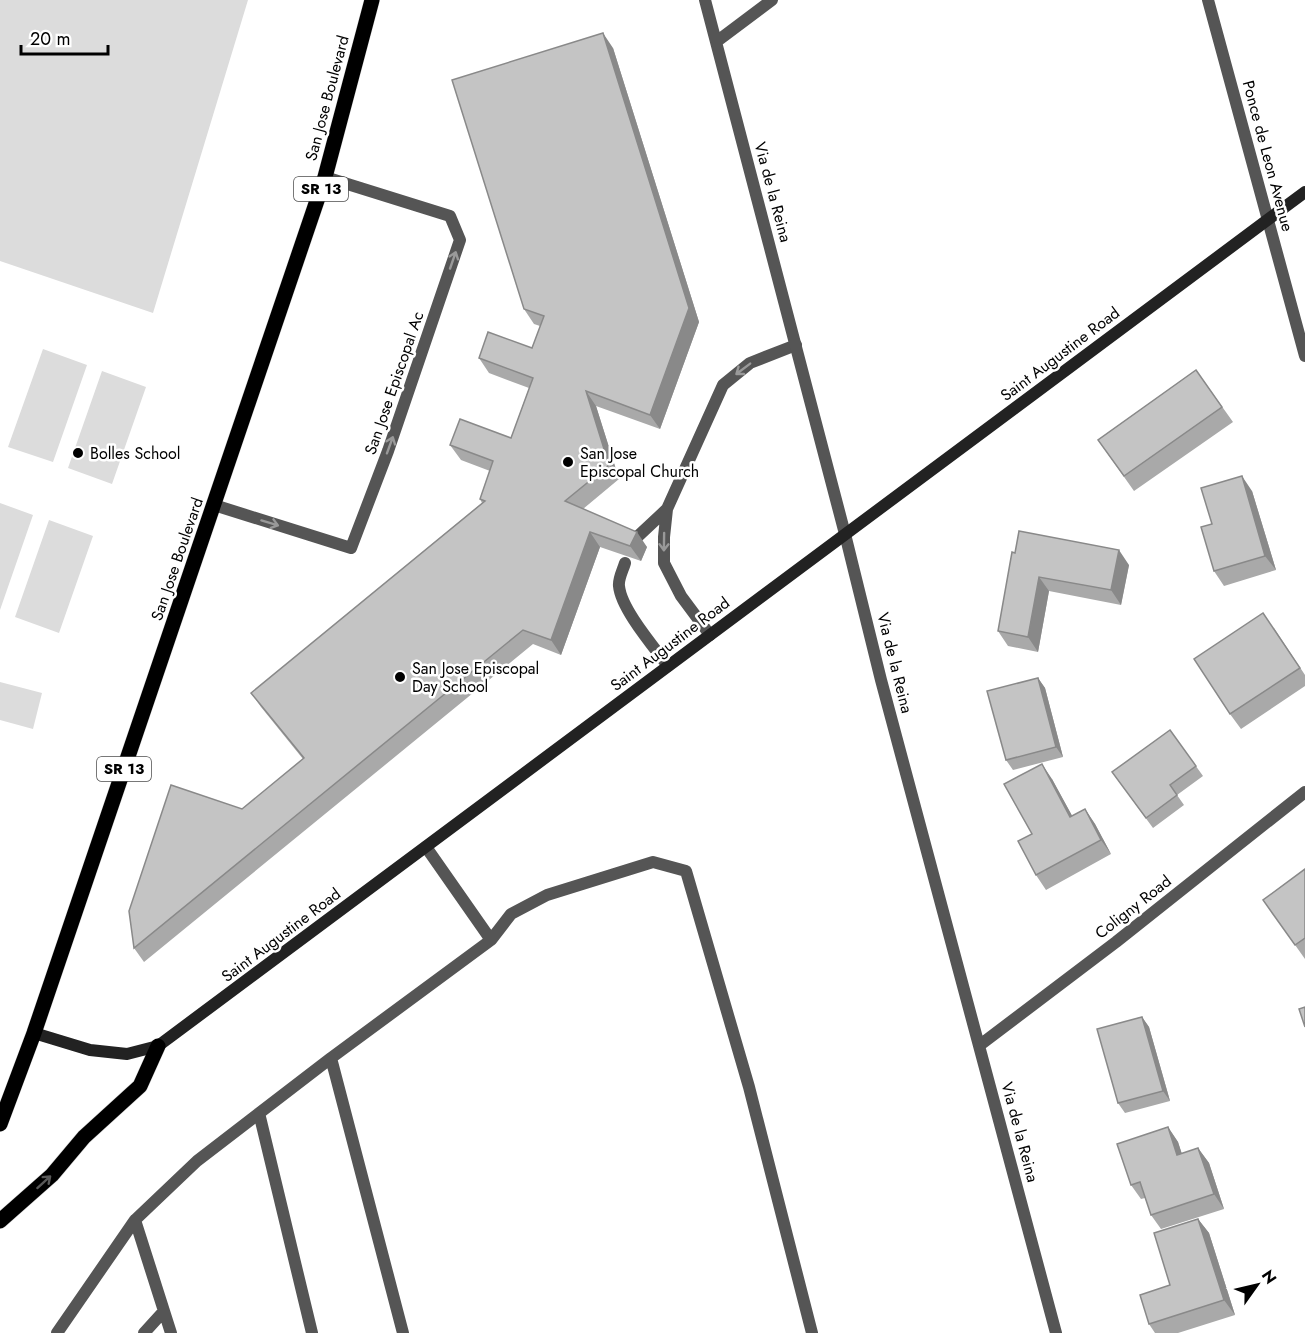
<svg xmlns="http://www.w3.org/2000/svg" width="1305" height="1333" font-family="Jost,sans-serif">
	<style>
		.park { fill: #dcdcdc }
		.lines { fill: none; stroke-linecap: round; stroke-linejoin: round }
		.primary-casing { stroke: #dbdbdb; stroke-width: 16 }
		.service { stroke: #555; stroke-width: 12 }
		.minor { stroke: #555; stroke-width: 12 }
		.secondary { stroke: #222; stroke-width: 12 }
		.primary { stroke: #000; stroke-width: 15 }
		.wall { fill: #a9a9a9 }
		.shaded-wall { fill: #898989 }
		.building { fill: #c4c4c4; stroke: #898989; stroke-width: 1.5 }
		.oneway { stroke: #999 }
		.oneway2 { stroke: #595959 }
		.poi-dot { fill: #000; stroke: #fff; stroke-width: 2 }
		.labels { text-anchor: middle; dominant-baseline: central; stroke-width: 5; stroke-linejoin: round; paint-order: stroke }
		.shield { fill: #fff; stroke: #4c4c4c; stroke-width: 1.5 }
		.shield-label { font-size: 15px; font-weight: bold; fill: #000 }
		.street-label { font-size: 16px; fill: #000; stroke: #fff }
		.poi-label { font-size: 16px; fill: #000; stroke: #fff; text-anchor: start }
	</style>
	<rect width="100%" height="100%" fill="#fff"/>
	<!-- park -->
	<path class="park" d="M0,0H248L153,313L0,261Z
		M43,349L87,365L53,462L8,447Z
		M102,371L146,387L112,484L68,468Z
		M0,503L33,515L0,610Z
		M49,520L93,536L59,633L15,617Z
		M0,682L42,693L33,729L0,720Z"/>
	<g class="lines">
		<!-- primary casing -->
		<g class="primary-casing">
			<path id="primary" d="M0,1124L34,1033L325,177L372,0
				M0,1221L52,1175L84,1137L140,1086L158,1046"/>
		</g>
		<!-- service -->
		<path class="service" d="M635,539L667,509
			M625,563C623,570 618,579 619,586C621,609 654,647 668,666
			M710,635L681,596L664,563V537L667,509L723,385L750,363L796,345
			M491,940L511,914L547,895L653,862L686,871L749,1087L812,1333
			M259,1113L312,1333
			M135,1220L171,1333
			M57,1333L135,1220L197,1161L331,1058
			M144,1333L164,1311
			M403,1333L331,1058L491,940L426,847"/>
		<!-- minor -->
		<path class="minor" d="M705,0L845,534L881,680L1056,1333
			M1208,0L1305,356
			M716,42L772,0
			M214,505L351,548L388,451L460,240L450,216L325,177
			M980,1045L1116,942L1305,792"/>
		<!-- secondary -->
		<path class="secondary" d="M34,1033L90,1050L127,1054L158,1046L1305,192"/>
		<!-- primary -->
		<use href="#primary" class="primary"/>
	</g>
	<!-- wall -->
	<path class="wall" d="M613,48L699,322L660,429L596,406L619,479L583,509L647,547L641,561L600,547L561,655L533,644L144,962L134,948L242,809L303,759L261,707L251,693L482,503L480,499L490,471L461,460L450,445L511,438L529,388L489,373L479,358L532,348L540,326L534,324L524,309Z
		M1196,370L1233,422L1134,491L1098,440Z
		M1252,491L1276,570L1224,586L1214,571L1212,524Z
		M1012,552L1129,565L1121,605L1049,591L1038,652L1008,646L998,631Z
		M1274,628L1305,675V686L1241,729L1230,714Z
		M1038,678L1045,688L1063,757L1013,770L1006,760Z
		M1170,730L1203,776L1177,795L1184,805L1153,828L1112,772Z
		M1052,779L1072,816L1085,809L1095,824L1111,854L1046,890L1036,875L1032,834Z
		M1305,869V959L1263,900Z
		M1142,1017L1149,1027L1170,1101L1125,1113L1118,1103Z
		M1168,1127L1178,1142L1182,1154L1198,1148L1209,1163L1224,1209L1161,1229L1151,1215L1145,1198L1141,1199L1131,1185Z
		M1198,1219L1209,1233L1235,1315L1178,1333H1155L1149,1324L1170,1285Z"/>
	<!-- shaded-wall -->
	<path class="shaded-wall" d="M603,33L613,48L699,322L660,429L650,415Z
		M586,391L596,406L619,479L609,465Z
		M1242,476L1252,491L1276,570L1265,556Z
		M590,532L600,547L561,655L551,640Z
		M637,532L647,547L641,561L630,546Z
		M1119,550L1129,565L1121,605L1111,590Z
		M1039,577L1049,591L1038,652L1028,637Z
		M1038,678L1045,688L1063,757L1056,747Z
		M1042,764L1052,779L1081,832L1070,817Z
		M1085,809L1095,824L1111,854L1101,840Z
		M1142,1017L1149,1027L1170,1101L1163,1091Z
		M1168,1127L1178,1142L1187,1170L1177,1155Z
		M1198,1148L1209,1163L1224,1209L1214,1194Z
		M1198,1219L1209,1233L1235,1315L1224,1300Z"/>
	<!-- building -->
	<path class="building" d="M603,33L689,308L650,415L586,391L609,465L565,501L637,532L630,546L590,532L551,640L523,630L134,948L129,911L171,785L242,809L304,758L251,693L485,501L480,499L493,461L450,445L460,419L511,438L533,378L479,358L488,332L532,348L544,316L524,309L452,80Z
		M1196,370L1222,407L1124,476L1098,440Z
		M1242,476L1265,556L1214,571L1201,527L1212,524L1201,488Z
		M1019,531L1119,550L1111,590L1039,577L1028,637L998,631L1012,552L1015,553Z
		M1263,613L1300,668L1230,714L1194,659Z
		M1038,678L1056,747L1006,760L987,691Z
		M1170,730L1196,766L1170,785L1177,795L1146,818L1112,772Z
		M1042,764L1070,817L1085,809L1101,840L1036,875L1018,841L1032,834L1004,784Z
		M1305,869V938L1295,945L1263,900Z
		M1305,1007V1027L1299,1009Z
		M1142,1017L1163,1091L1118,1103L1097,1029Z
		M1168,1127L1177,1155L1198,1148L1214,1194L1151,1215L1140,1182L1131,1185L1117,1144Z
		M1198,1219L1224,1300L1149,1324L1140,1295L1170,1285L1154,1233Z"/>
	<!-- one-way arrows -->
	<defs><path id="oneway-shaft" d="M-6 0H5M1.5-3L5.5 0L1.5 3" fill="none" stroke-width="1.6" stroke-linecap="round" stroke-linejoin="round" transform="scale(1.5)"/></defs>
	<g class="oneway">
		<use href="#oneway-shaft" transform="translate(453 260) rotate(-71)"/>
		<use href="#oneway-shaft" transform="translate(743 369) rotate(143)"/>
		<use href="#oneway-shaft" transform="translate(390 445) rotate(-70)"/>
		<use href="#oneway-shaft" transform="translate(270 523) rotate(17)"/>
		<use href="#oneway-shaft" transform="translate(664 542) rotate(91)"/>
	</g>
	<use class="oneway2" href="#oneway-shaft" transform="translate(44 1182) rotate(-42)"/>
	<!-- markers -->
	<g class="poi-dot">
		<circle cx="78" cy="453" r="6"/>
		<circle cx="568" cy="462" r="6"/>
		<circle cx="400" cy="677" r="6"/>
	</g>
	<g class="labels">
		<!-- shield labels -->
		<g class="shield">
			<rect x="294" y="177" width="54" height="24" rx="4.5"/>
			<rect x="97" y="757" width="54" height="24" rx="4.5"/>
		</g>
		<g class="shield-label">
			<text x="321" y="189">SR 13</text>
			<text x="124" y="769">SR 13</text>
		</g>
		<!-- street labels -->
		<g class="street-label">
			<text transform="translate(327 98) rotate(-75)">San Jose Boulevard</text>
			<text transform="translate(1268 156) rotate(75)">Ponce de Leon Avenue</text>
			<text transform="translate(773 192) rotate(75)">Via de la Reina</text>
			<text transform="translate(1060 354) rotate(-37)">Saint Augustine Road</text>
			<text transform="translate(394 383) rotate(-71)">San Jose Episcopal Ac</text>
			<text transform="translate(177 559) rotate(-71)">San Jose Boulevard</text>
			<text transform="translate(670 644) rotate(-37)">Saint Augustine Road</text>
			<text transform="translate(895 663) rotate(76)">Via de la Reina</text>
			<text transform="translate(1133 907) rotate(-38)">Coligny Road</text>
			<text transform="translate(281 935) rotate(-37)">Saint Augustine Road</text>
			<text transform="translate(1020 1132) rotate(75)">Via de la Reina</text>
		</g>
		<!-- poi labels -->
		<g class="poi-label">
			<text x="90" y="453">Bolles School</text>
			<text x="580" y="453">San Jose<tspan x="580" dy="18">Episcopal Church</tspan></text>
			<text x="412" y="668">San Jose Episcopal<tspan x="412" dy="18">Day School</tspan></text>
		</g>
	</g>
	<!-- north arrow -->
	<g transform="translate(1257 1285) rotate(56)" stroke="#ffffff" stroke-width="4.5" paint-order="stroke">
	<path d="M0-4.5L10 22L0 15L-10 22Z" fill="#000000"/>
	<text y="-9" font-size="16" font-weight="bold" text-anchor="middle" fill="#000000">N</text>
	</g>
	<!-- scale -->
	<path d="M21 45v9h87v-9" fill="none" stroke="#000000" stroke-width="3"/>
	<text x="30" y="45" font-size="18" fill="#000000" stroke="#ffffff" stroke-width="4.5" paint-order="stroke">20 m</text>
</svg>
